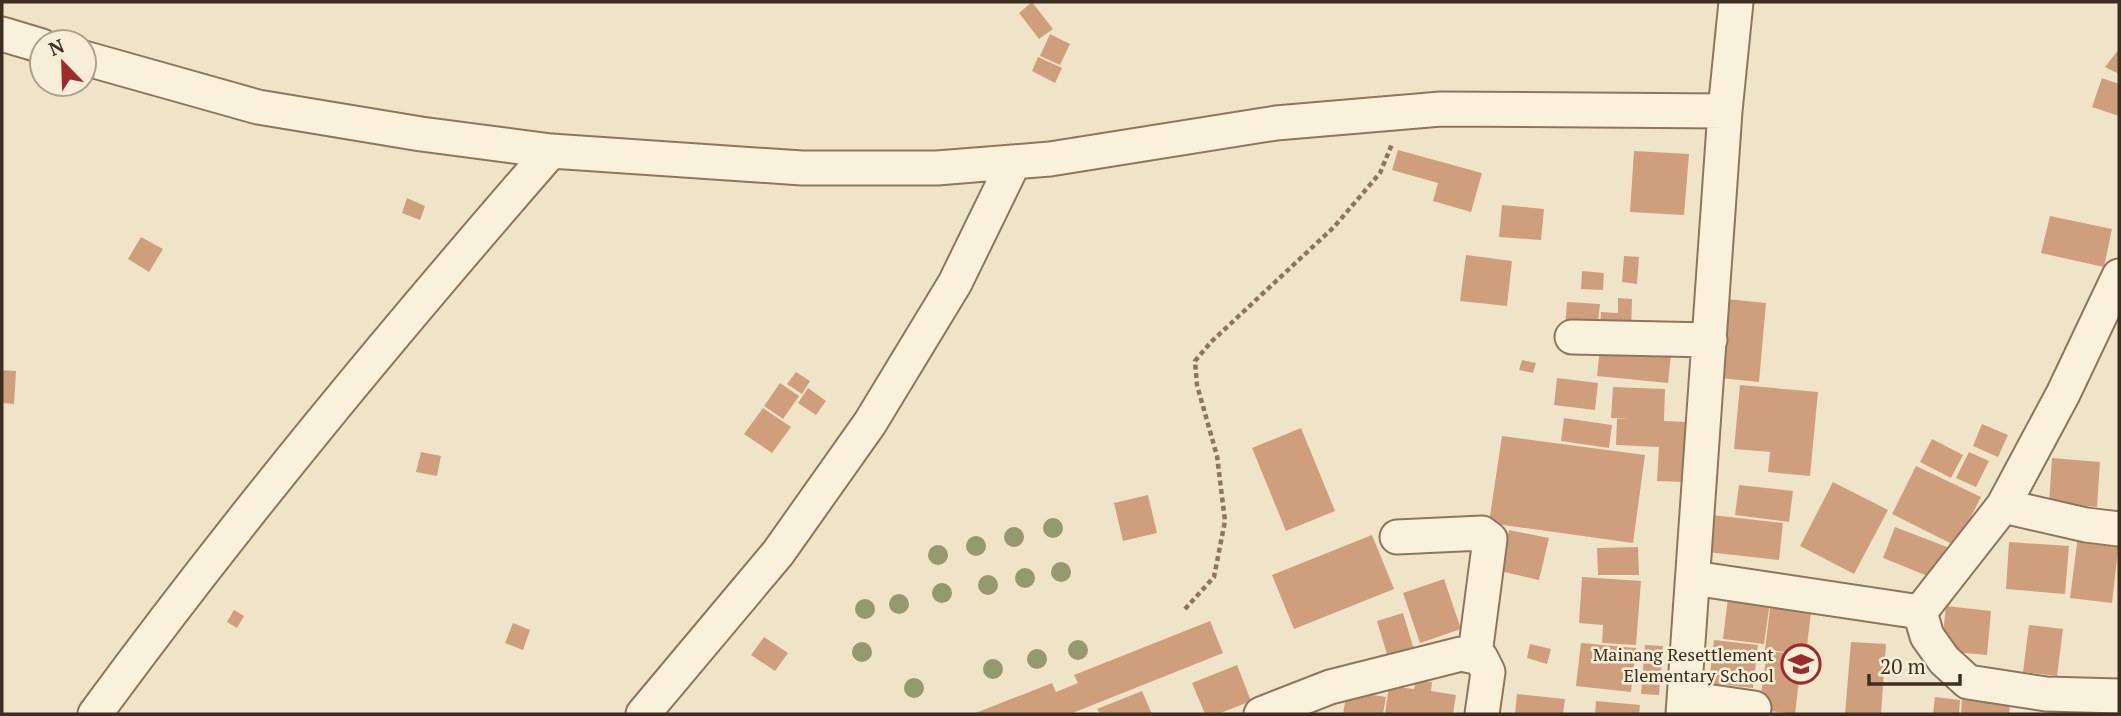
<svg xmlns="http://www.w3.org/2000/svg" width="2121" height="716" font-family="'PT Serif',serif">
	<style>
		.building { fill: #cf9f7d }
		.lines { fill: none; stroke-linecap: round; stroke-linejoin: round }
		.minor-casing { stroke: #8d765c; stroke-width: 37 }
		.path { stroke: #8d765c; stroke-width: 4.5; stroke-dasharray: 5 3.5; stroke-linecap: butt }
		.minor { stroke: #faf1dc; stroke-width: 33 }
		.tree { fill: #96986f }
		.labels { text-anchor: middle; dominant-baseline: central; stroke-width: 5; stroke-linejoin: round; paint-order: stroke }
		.poi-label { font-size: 18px; fill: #3d2e20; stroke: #f7eed8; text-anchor: end }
	</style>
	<rect width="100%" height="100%" fill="#f0e4c8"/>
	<!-- building -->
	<path class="building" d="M1032,2L1053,29L1039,39L1019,13Z
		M1050,34L1070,44L1060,65L1040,56Z
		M2119,49V74L2105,67Z
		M1038,57L1062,68L1055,83L1032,71Z
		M2102,78L2119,84V116L2092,107Z
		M1398,150L1482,173L1471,212L1433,201L1438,183L1392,170Z
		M1634,151L1689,154L1684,215L1630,212Z
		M407,198L425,206L420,220L402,213Z
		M1502,205L1544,209L1541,240L1499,237Z
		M2050,216L2112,229L2104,267L2041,253Z
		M141,237L163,249L149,272L128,259Z
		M1466,255L1512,261L1507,306L1460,301Z
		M1624,256L1639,257L1637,284L1622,282Z
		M1582,271L1604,273L1603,290L1581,289Z
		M1618,298L1632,299L1631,332L1600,330L1601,312L1618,313Z
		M1727,299L1766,303L1759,382L1720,378Z
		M1567,302L1600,304L1597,330L1565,328Z
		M1600,348L1671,355L1668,383L1597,376Z
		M1522,360L1536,363L1533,373L1519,370Z
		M2,370L16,371L14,404L2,403Z
		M796,372L810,381L802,394L787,384Z
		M1557,378L1598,383L1595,410L1554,405Z
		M780,383L799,396L783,419L764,406Z
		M1740,385L1818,392L1810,476L1768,472L1770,452L1734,449Z
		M1613,387L1665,389L1664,421L1687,422L1684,482L1657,481L1659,447L1616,445L1617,419H1629L1611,418Z
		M808,388L826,401L816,415L798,403Z
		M763,408L791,427L772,453L744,434Z
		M1564,418L1612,425L1609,448L1561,441Z
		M1982,424L2008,435L1998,457L1973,446Z
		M1301,428L1335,511L1286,531L1252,448Z
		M1502,436L1645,455L1633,543L1489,523Z
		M1932,439L1963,455L1951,478L1920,462Z
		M421,452L441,456L437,476L416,472Z
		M1969,452L1989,461L1976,487L1956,478Z
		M2052,458L2100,462L2097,507L2049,503Z
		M1916,466L1981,497L1956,546L1892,514Z
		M1833,482L1888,510L1854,574L1800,546Z
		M1739,485L1793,491L1789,522L1735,515Z
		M1148,495L1157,533L1123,541L1114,503Z
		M1712,515L1783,523L1779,560L1707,552Z
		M1895,527L1947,547L1935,579L1883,558Z
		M1509,530L1549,538L1539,580L1500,571Z
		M1372,535L1394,589L1294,629L1272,575Z
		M2078,536L2119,541L2112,603L2070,598Z
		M2009,542L2069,546L2065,594L2006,589Z
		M1638,547L1639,575H1598L1597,548Z
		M1582,577L1641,581L1636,645L1602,643L1603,625L1579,623Z
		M1444,579L1461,629L1420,643L1403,593Z
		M1728,598L1770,602L1764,644L1723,639Z
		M1946,606L1991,611L1987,655L1941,651Z
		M1770,608L1811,613L1806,654L1765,650Z
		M234,610L244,616L237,628L227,622Z
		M1403,613L1415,653L1389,661L1377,621Z
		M1210,621L1223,653L1070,714H973L1052,683L1056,692L1078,683L1074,675Z
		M513,623L530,630L523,650L505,643Z
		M2029,625L2063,629L2057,676L2023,672Z
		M764,637L788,653L775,671L751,655Z
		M1714,640L1758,645L1753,688L1709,683Z
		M1851,642L1886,644L1881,714H1845Z
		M1581,643L1636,648L1631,692L1576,686Z
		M1530,644L1551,649L1547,664L1527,658Z
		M1645,645L1663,646L1659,695L1641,694Z
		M1767,651L1802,655L1795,714L1759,710Z
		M1237,665L1251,701L1218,714H1205L1192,683Z
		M1416,680L1432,682L1431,691L1456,695L1453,714H1385L1389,686L1414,689Z
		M1142,691L1152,714H1100L1097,709Z
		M1347,691L1386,697L1383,714H1343Z
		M1517,694L1565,699L1563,714H1515Z
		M1935,697L1960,700L1959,714H1933Z
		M1962,700L2010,705L2009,714H1961Z
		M1596,701L1640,705L1639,714H1595Z"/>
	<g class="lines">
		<!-- minor casing -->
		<g class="minor-casing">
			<path id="minor" d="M2,34L42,46
				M84,58L258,107L421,134L551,151L802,168H937L1050,159L1276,123L1441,109L1725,111
				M2119,276L2063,394L2003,506L1920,612L1927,636L1944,660L1968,682L2046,694L2119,696
				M1572,337L1710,340
				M2003,506L2086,525L2119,529
				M1397,537L1482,533L1490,539L1475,654
				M1693,578L1920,612
				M1685,698L1754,708
				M95,714C238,519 392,334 551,151
				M643,714L778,553L870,423L955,283L1014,162
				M1261,714L1330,687L1461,654L1481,658L1488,672L1482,714
				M1683,714L1725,111L1736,2"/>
		</g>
		<!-- path -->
		<path class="path" d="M1185,609L1214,577L1225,521L1217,456L1197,385L1195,361L1211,342L1334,227L1380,173L1392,144"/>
		<!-- minor -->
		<use href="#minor" class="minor"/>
	</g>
	<!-- trees -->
	<g class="tree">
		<circle cx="1053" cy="528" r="10"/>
		<circle cx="1014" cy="537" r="10"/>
		<circle cx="976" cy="546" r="10"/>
		<circle cx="938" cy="555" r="10"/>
		<circle cx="1061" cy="572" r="10"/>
		<circle cx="1025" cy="578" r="10"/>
		<circle cx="988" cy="585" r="10"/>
		<circle cx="942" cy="593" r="10"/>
		<circle cx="899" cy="604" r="10"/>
		<circle cx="865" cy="609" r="10"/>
		<circle cx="1078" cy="650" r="10"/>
		<circle cx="862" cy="652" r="10"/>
		<circle cx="1037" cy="659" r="10"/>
		<circle cx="993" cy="669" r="10"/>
		<circle cx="914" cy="688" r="10"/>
	</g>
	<!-- icons -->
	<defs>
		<g id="school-ring" transform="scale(2.0125)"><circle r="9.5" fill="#f7eed8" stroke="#9e2a2b" stroke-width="1.5"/><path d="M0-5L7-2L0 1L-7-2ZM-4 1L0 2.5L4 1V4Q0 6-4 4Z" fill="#9e2a2b"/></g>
	</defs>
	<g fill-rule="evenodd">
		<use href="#school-ring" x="1801" y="664"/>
	</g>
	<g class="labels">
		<!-- poi labels -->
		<g class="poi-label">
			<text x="1774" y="654">Mainang Resettlement<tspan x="1774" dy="21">Elementary School</tspan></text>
		</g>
	</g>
	<!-- border -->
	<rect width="2121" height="716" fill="none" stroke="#3d2e20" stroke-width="7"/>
	<!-- north arrow -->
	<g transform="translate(63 63) rotate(337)"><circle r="33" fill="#f7eed8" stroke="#ada18e" stroke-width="2"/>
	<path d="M0-5L12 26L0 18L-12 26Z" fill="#9e2a2b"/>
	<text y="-10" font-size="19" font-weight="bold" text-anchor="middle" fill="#3d2e20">N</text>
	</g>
	<!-- scale -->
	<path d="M1869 674v10h91v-10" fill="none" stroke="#3d2e20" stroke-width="3.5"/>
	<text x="1880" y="674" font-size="21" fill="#3d2e20" stroke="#f7eed8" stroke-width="5" paint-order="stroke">20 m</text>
</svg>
